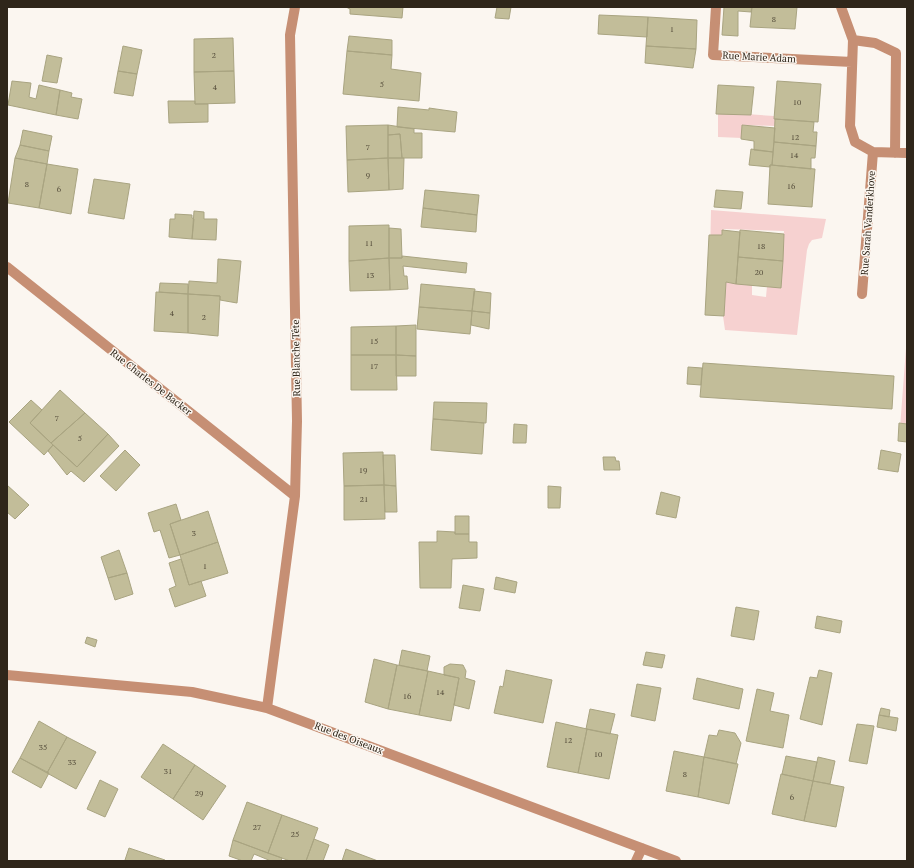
<svg xmlns="http://www.w3.org/2000/svg" width="914" height="868" font-family="'PT Serif',serif">
	<style>
		.green { fill: #f6d1d0 }
		.building { fill: #c2bd99; stroke: #a9a481 }
		.lines { fill: none; stroke-linecap: round; stroke-linejoin: round }
		.street { stroke: #c68f74; stroke-width: 10 }
		.labels { text-anchor: middle; dominant-baseline: central; stroke-width: 3; stroke-linejoin: round; paint-order: stroke }
		.number-label { font-size: 8px; fill: #544c3a }
		.street-label { font-size: 10px; fill: #2f261a; stroke: #fbf6f0 }
	</style>
	<rect width="100%" height="100%" fill="#fbf6f0"/>
	<!-- green -->
	<path class="green" d="M718,112L774,116V119L776,120L775,126L742,125V138L718,137Z
		M711,210L826,219L822,238L812,240L809,244L807,250L797,335L725,330L723,316L725,282L752,284V295L766,297L767,286L782,261L784,231L724,229L723,257H710Z
		M907,335V441H899Z"/>
	<!-- building -->
	<path class="building" d="M346,7H403L402,18L350,14V9Z
		M497,7H511L509,19L495,18Z
		M724,7H752L751,12L738,11V36L722,35Z
		M752,7H797L795,29L750,27Z
		M599,15L648,17L647,37L598,34Z
		M648,17L697,20L696,49L646,46Z
		M349,36L392,40V55L347,51Z
		M233,38L234,71L194,72V39Z
		M123,46L142,50L137,74L118,71Z
		M646,46L696,49L693,68L645,63Z
		M347,51L392,55L391,69L421,73L419,101L343,94Z
		M47,55L62,58L57,83L42,81Z
		M118,71L137,74L133,96L114,93Z
		M234,71L235,103L195,104L194,72Z
		M12,81L31,83L29,97L36,99L39,85L60,90L56,115L8,105Z
		M777,81L821,84L818,122L774,119Z
		M718,85L754,87L751,115L716,114Z
		M60,90L72,93L71,97L82,99L78,119L56,115Z
		M168,101H195V104H208V122L169,123Z
		M398,107L429,110V108L457,112L455,132L397,127Z
		M775,119L814,122L813,132H817L816,146L774,142Z
		M388,125V158L347,160L346,126Z
		M388,125L414,129V133H422V158H402L400,134L388,135Z
		M742,125L775,128L773,152L754,150V141L741,139Z
		M23,130L52,136L49,151L20,145Z
		M400,134L402,158H388V135Z
		M774,142L816,146L815,158H811V169L772,165Z
		M20,145L49,151L47,164L15,158Z
		M751,149L773,152L772,165H770V167L749,165Z
		M15,158L47,164L39,208L8,203Z
		M388,158L389,190L348,192L347,160Z
		M388,158H404L403,189L389,190Z
		M47,164L78,169L71,214L39,208Z
		M770,165L815,169L812,207L768,204Z
		M94,179L130,184L124,219L88,213Z
		M425,190L479,195L477,215L423,208Z
		M716,190L743,192L741,209L714,207Z
		M423,208L477,215L476,232L421,227Z
		M194,211L204,212V219H217L216,240L192,239Z
		M175,214L192,215V218L194,219L192,239L169,237L170,219H175Z
		M389,225V258L349,261V226Z
		M389,228L401,229L402,258H389Z
		M722,230L740,232L736,284L726,282L724,316L705,315L709,235H722Z
		M740,230L784,234L783,261L738,257Z
		M402,256L467,263L466,273L403,266L404,276H407L408,289L390,290L389,258H402Z
		M738,257L783,261L781,288L736,284Z
		M389,258L390,290L350,291L349,261Z
		M218,259L241,261L237,303L220,300V296L188,294L189,281L217,283Z
		M160,283L188,284V294L159,292Z
		M421,284L475,289L472,311L419,307Z
		M474,291L491,293L490,313L472,311Z
		M156,292L188,294V333L154,331Z
		M188,294L220,296L218,336L188,333Z
		M419,307L472,311L470,334L417,329Z
		M472,311L490,313L489,329L471,325Z
		M416,325V356L396,355V326Z
		M396,326V355H351V327Z
		M351,355H396L397,390H351Z
		M396,355L416,356V376H396Z
		M703,363L894,376L892,409L700,397Z
		M688,367L702,368L701,385L687,384Z
		M60,390L85,413L51,443L30,423Z
		M31,400L42,410L30,423L53,445L44,455L9,422Z
		M434,402L487,403L486,423L433,419Z
		M85,413L108,434L77,467L51,443Z
		M433,419L484,423L482,454L431,450Z
		M899,423L907,424V442L898,441Z
		M514,424L527,425L526,443H513Z
		M108,434L119,446L84,482L71,471L67,475L48,451L53,445L77,467Z
		M125,450L140,465L116,491L100,476Z
		M881,450L901,454L898,472L878,469Z
		M383,452L384,485L344,486L343,453Z
		M383,455H395L396,486L384,485Z
		M603,457H615L616,461H619L620,470H604Z
		M7,485L29,505L15,519L7,512Z
		M384,485L385,519L344,520V486Z
		M384,485L396,486L397,512H385Z
		M548,486L561,487L560,508H548Z
		M661,492L680,497L676,518L656,514Z
		M176,504L181,520L170,524L180,555L169,558L160,530L154,532L148,513Z
		M208,511L218,542L180,555L170,524Z
		M455,516H469V534H455Z
		M437,531L455,532V534H469V542H477V558L452,559L451,588H420L419,542H437Z
		M218,542L228,573L189,585L180,555Z
		M119,550L127,573L108,578L101,557Z
		M181,559L189,585L201,581L206,596L175,607L169,589L176,586L169,563Z
		M127,573L133,594L115,600L108,578Z
		M496,577L517,582L515,593L494,589Z
		M463,585L484,589L480,611L459,608Z
		M736,607L759,611L754,640L731,636Z
		M817,616L842,621L840,633L815,628Z
		M87,637L97,640L95,647L85,643Z
		M402,650L430,656L427,671L399,665Z
		M646,652L665,655L662,668L643,665Z
		M374,659L397,665L388,709L365,702Z
		M450,664L463,665L466,671L465,678L475,681L469,709L454,705L459,678L444,675V667Z
		M397,665L428,671L419,715L388,709Z
		M506,670L552,680L543,723L494,713L500,686L503,687Z
		M819,670L832,673L822,725L800,719L810,677L817,678Z
		M428,671L459,678L451,721L419,715Z
		M697,678L743,689L739,709L693,699Z
		M637,684L661,688L655,721L631,716Z
		M757,689L774,693L770,711L789,715L783,748L746,741Z
		M881,708L890,710L889,717L879,715Z
		M590,709L615,714L610,734L586,729Z
		M879,715L898,718L896,731L877,727Z
		M39,721L67,737L47,773L20,758Z
		M556,722L587,729L578,773L547,767Z
		M857,724L874,726L867,764L849,761Z
		M587,729L618,735L609,779L578,773Z
		M719,730L735,733L741,743L736,764L704,757L709,735L717,736Z
		M67,737L96,752L76,789L47,773Z
		M163,744L195,765L173,799L141,777Z
		M674,751L704,757L698,797L666,791Z
		M786,756L817,762L813,781L782,774Z
		M704,757L738,764L729,804L698,797Z
		M818,757L835,761L830,784L813,781Z
		M20,758L49,773L41,788L12,772Z
		M195,765L226,786L203,820L173,799Z
		M781,774L813,781L804,821L772,814Z
		M100,780L118,789L105,817L87,809Z
		M813,781L844,787L836,827L804,821Z
		M247,802L282,815L268,853L233,840Z
		M282,815L318,828L306,861H290L268,853Z
		M314,839L329,845L323,861H306Z
		M233,840L268,853L282,858L281,861H271L254,854L251,861H243L229,856Z
		M129,848L165,860V861H127L125,860Z
		M346,849L378,861H342Z"/>
	<g class="lines">
		<!-- street -->
		<path class="street" d="M716,7L713,55L852,62
			M841,7L853,40L850,126L855,142L873,152L907,153
			M853,40L875,43L896,53L895,153
			M7,267L295,496
			M862,294L873,152
			M7,675L192,692L267,708L676,861
			M267,708L295,496L297,421L290,35L295,7
			M636,861L642,848"/>
	</g>
	<g class="labels">
		<!-- number labels -->
		<g class="number-label">
			<text x="774" y="19">8</text>
			<text x="672" y="29">1</text>
			<text x="214" y="55">2</text>
			<text x="382" y="84">5</text>
			<text x="215" y="87">4</text>
			<text x="797" y="102">10</text>
			<text x="795" y="137">12</text>
			<text x="368" y="147">7</text>
			<text x="794" y="155">14</text>
			<text x="368" y="175">9</text>
			<text x="27" y="184">8</text>
			<text x="791" y="186">16</text>
			<text x="59" y="189">6</text>
			<text x="369" y="243">11</text>
			<text x="761" y="246">18</text>
			<text x="759" y="272">20</text>
			<text x="370" y="275">13</text>
			<text x="172" y="313">4</text>
			<text x="204" y="317">2</text>
			<text x="374" y="341">15</text>
			<text x="374" y="366">17</text>
			<text x="57" y="418">7</text>
			<text x="80" y="438">5</text>
			<text x="363" y="470">19</text>
			<text x="364" y="499">21</text>
			<text x="194" y="533">3</text>
			<text x="205" y="566">1</text>
			<text x="440" y="692">14</text>
			<text x="407" y="696">16</text>
			<text x="568" y="740">12</text>
			<text x="43" y="747">35</text>
			<text x="598" y="754">10</text>
			<text x="72" y="762">33</text>
			<text x="168" y="771">31</text>
			<text x="685" y="774">8</text>
			<text x="199" y="793">29</text>
			<text x="792" y="797">6</text>
			<text x="257" y="827">27</text>
			<text x="295" y="834">25</text>
		</g>
		<!-- street labels -->
		<g class="street-label">
			<text transform="translate(759 57) rotate(3)">Rue Marie Adam</text>
			<text transform="translate(868 223) rotate(-86)">Rue Sarah Vanderkhove</text>
			<text transform="translate(296 358) rotate(-91)">Rue Blanche Tête</text>
			<text transform="translate(151 382) rotate(38)">Rue Charles De Backer</text>
			<text transform="translate(349 738) rotate(21)">Rue des Oiseaux</text>
		</g>
	</g>
	<!-- border -->
	<rect width="914" height="868" fill="none" stroke="#2f261a" stroke-width="16"/>
</svg>
